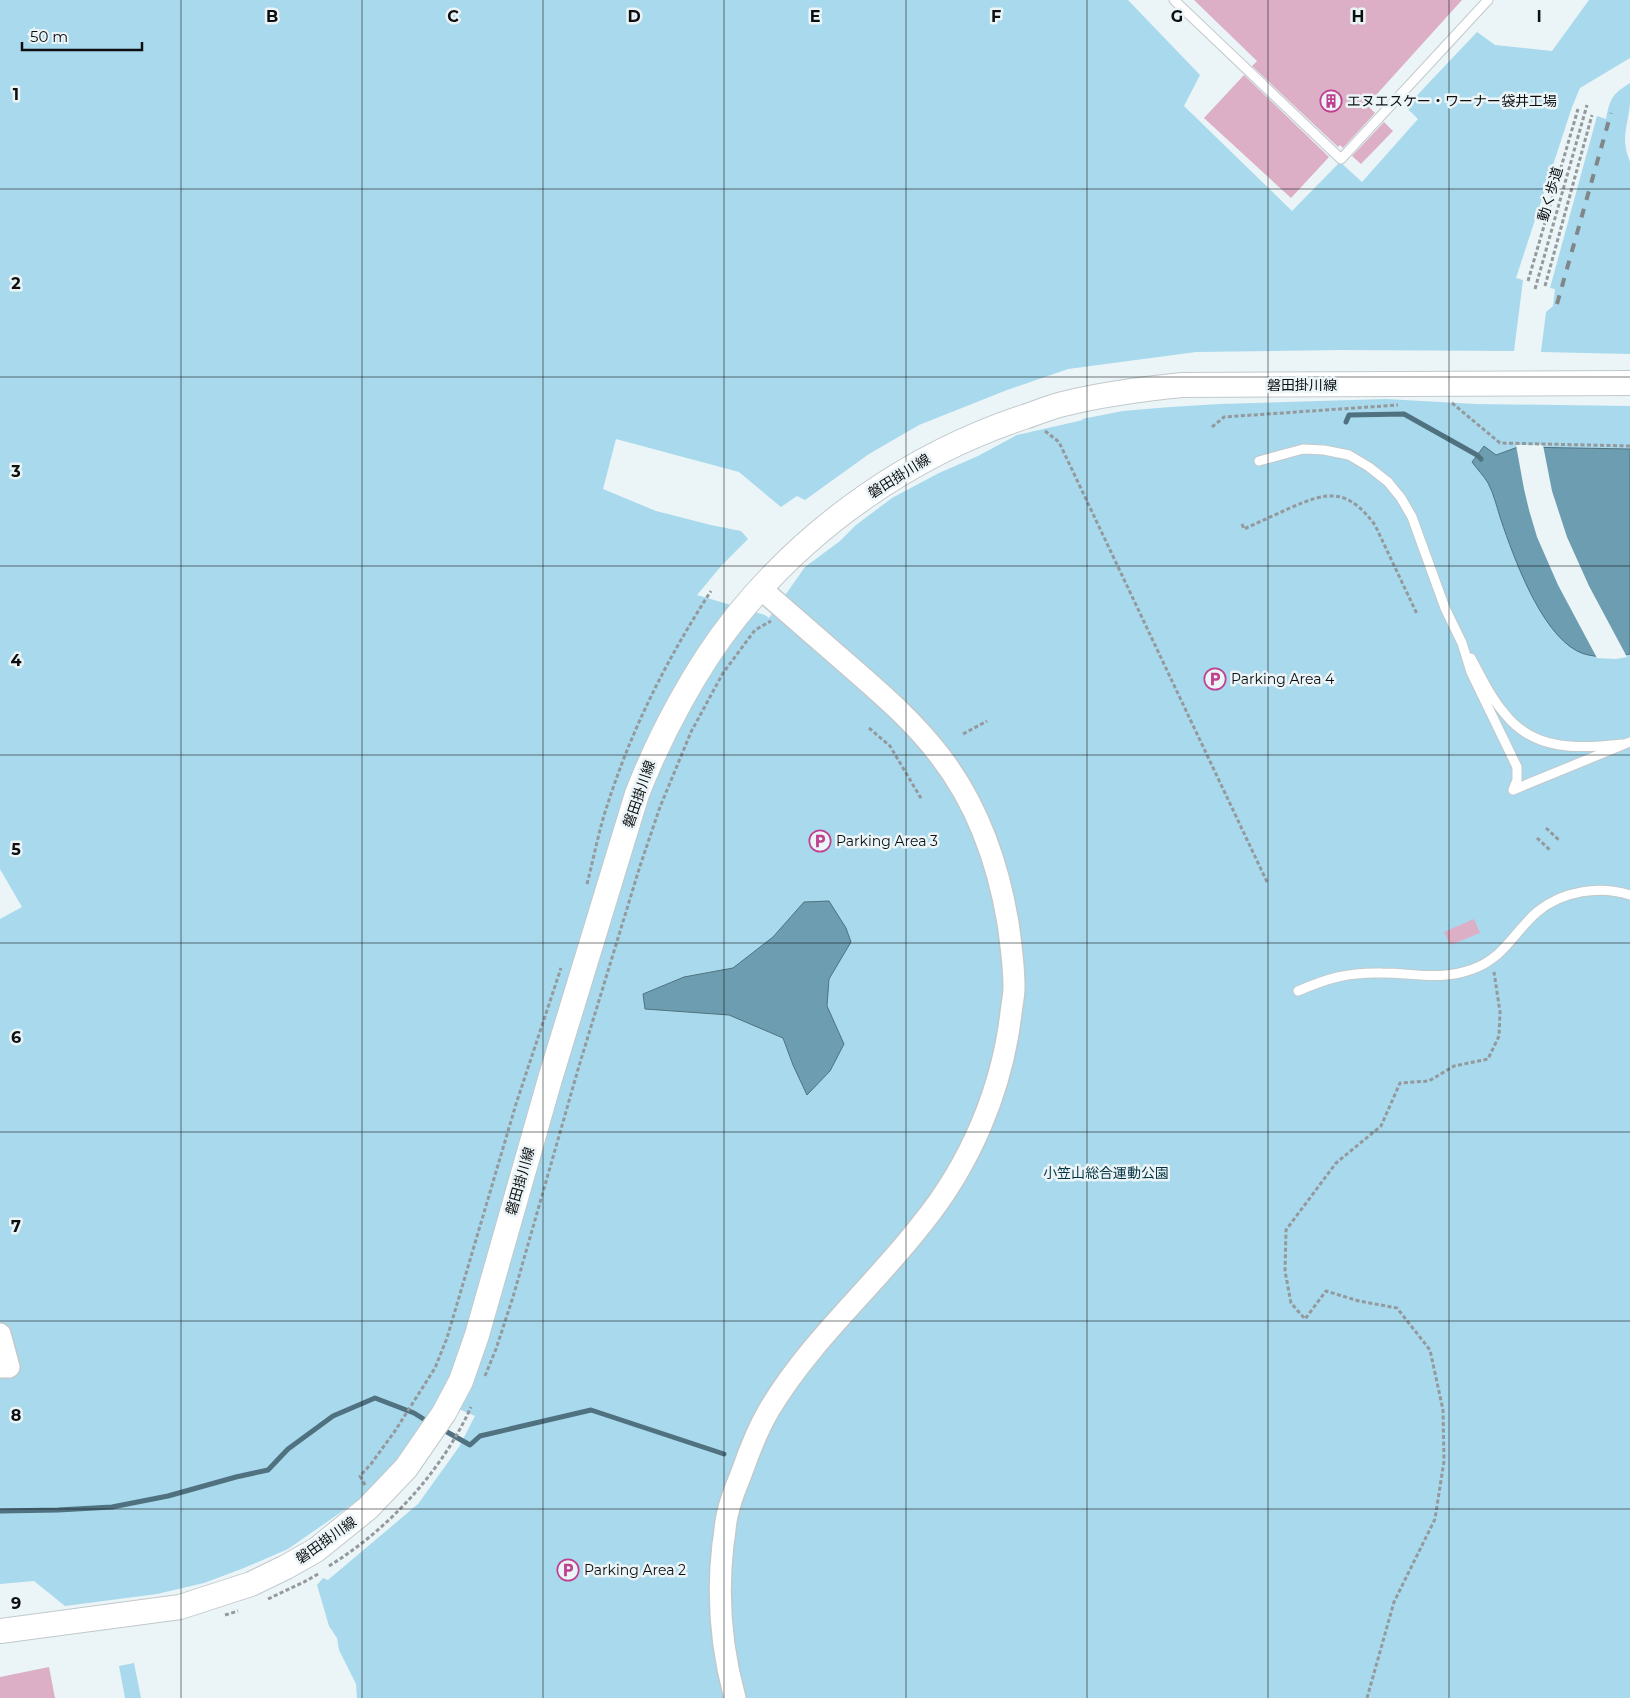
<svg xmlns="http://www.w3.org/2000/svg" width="1630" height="1698" font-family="Montserrat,'Noto Sans JP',sans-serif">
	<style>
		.green { fill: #a9d9ec }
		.water { fill: #6d9db0; stroke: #507280 }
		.pier { fill: #ebf4f7 }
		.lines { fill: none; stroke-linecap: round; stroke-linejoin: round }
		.stream { stroke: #507280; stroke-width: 5 }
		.building { fill: #dcafc6 }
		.service-casing { stroke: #c1c9cc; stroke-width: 11 }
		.tertiary-casing { stroke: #c1c9cc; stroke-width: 24 }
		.secondary-casing { stroke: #c1c9cc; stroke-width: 26 }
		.path { stroke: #93999c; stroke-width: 3; stroke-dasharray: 4 2.5; stroke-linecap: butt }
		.service { stroke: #fff; stroke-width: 9 }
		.tertiary { stroke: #fff; stroke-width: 21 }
		.secondary { stroke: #fff; stroke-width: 24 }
		.rail { stroke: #818689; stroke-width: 4; stroke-dasharray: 9 9; stroke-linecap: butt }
		.grid { fill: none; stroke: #0d0f11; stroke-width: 1; stroke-opacity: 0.55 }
		.labels { text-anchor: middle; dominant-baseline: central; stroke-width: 5; stroke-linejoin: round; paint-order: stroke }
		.poi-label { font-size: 14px; fill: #0d0f11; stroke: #ebf4f7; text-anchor: start }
		.street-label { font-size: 14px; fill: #0d0f11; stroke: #ebf4f7 }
		.park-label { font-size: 14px; fill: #033240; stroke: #ebf4f7 }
		.grid-label { font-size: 16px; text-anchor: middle; font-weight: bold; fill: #0d0f11; stroke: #ebf4f7; stroke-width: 5; stroke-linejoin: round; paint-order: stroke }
	</style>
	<rect width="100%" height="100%" fill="#ebf4f7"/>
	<!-- green -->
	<path class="green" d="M0,0H1128L1200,75L1184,106L1292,211L1340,162L1362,182L1418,119L1406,107L1477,32L1495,45L1552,51L1589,0H1630V58L1580,88L1572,107L1516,278L1523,280L1514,351L1342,350L1196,352L1068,369L1007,390L919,425L869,454L805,500L797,496L781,507L739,472L616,439L603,489L656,511L711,525L741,531L748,539L722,565L697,595L765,615L769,618L805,567L840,541L856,525L892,498L939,473L978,456L1017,435L1083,420L1082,419L1123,411L1170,407L1220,404L1386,399L1476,404L1630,406V1698H357L356,1684L339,1650L337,1638L329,1626L317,1585L323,1578L328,1580L418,1504L459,1447L475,1416L440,1401L418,1437L370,1492L288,1549L244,1568L204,1583L157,1594L65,1606L34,1581L0,1584V919L22,907L0,869Z
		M1630,83C1630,90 1630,96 1630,103C1628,127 1620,137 1630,162V354L1541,352L1546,312L1553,306L1555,289L1550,288L1597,116L1606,119C1610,99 1612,94 1630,83Z
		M134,1663L141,1698H125L119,1666Z"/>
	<!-- water -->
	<path class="water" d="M1484,446L1496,455L1518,447L1630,449V654C1614,657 1592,659 1577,651C1540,631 1514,558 1501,520C1497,508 1494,494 1488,483C1484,476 1477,469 1472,462Z
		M829,901L846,928L851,942L829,979L827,1006L844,1044L830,1071L807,1095L793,1065L783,1038L729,1015L645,1009L643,994L684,977L733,968L773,937L804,902Z"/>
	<!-- pier -->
	<path class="pier" d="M1516,445H1543L1552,491L1567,537L1589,586L1627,657L1616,659L1597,658L1558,585L1537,537L1529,510L1524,489Z"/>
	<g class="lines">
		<!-- stream -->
		<path class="stream" d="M1346,422L1349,415L1404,414L1477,455L1481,459
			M440,1428L470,1445L480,1436L591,1410L724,1454
			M0,1511L58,1510L112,1507L168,1496L236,1477L268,1470L288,1449L333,1416L375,1398L414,1413L430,1423"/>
	</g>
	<!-- building -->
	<path class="building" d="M1194,0H1462L1367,105L1375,113L1343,148L1340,145L1338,147L1252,66L1257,61Z
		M1244,75L1329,157L1291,198L1204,118Z
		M1384,122L1393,131L1361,164L1352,156Z
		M1474,919L1480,933L1450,945L1444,932Z
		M49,1667L55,1698H0V1677Z"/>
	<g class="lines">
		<!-- service casing -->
		<g class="service-casing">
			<path id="service" d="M1174,0L1341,159L1488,0
				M1259,461L1303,449L1324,450L1349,455L1369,467L1388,482L1401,498L1412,517L1445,608L1462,643L1471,672L1517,767V780L1513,790
				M1471,658C1481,677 1491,698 1505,714C1534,751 1579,749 1622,744
				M1513,790L1630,742
				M1298,991C1328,978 1349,972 1382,973C1415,973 1440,981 1473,969C1505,957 1513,933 1537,912C1562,891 1600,885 1630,895"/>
		</g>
		<!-- tertiary casing -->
		<g class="tertiary-casing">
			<path id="tertiary" d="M0,1334L9,1367H0
				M735,1698C721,1648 717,1596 723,1544C725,1534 725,1522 728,1512C731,1497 738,1483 743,1469C750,1449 758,1429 769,1410C810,1341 872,1288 921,1225C970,1165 1002,1090 1011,1013C1012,1004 1014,996 1014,987C1014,966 1011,944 1008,923C998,863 977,804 940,756C915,723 884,696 853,669C822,642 791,615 760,588"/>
		</g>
		<!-- secondary casing -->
		<g class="secondary-casing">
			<path id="secondary" d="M0,1631L180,1607L251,1584L286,1567L316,1550L368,1508L406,1468L444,1413L461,1381L477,1335L550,1079L637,794C660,735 696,667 736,617C810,525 912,454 1024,417C1037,413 1050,407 1063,404C1103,394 1142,389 1182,385L1630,383"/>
		</g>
		<!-- path -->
		<path class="path" d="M1528,281L1578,109
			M1545,286L1592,115
			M1535,289L1587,105
			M1452,403L1500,443L1630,446
			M1212,427L1224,417L1398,405
			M1045,431L1059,442L1268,884
			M1242,524L1244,529C1259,522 1275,515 1290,508C1329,491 1347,488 1375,525L1417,614
			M869,728L890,746L922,800
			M963,734L987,721
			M1546,828L1559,840
			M1537,838L1550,850
			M587,884C594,857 599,829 608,803C632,728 668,657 711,591
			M485,1376L496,1349L513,1297L579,1066L640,866L660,807L691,732L723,673L755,630L771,621
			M365,1485L360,1476L371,1464L395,1431L435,1368L447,1338L516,1104L561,968
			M329,1566C389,1529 442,1471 471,1407
			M268,1599L304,1582L318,1574
			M225,1615L238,1611
			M1367,1698L1394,1602L1435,1519L1444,1461L1443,1410L1430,1350L1397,1308L1359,1301L1326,1291L1305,1319L1291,1303L1285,1271L1286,1230L1336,1163L1381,1126L1400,1083L1429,1081L1454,1066L1488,1059L1499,1036L1500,1012L1494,972"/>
		<!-- service -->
		<use href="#service" class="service"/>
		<!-- tertiary -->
		<use href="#tertiary" class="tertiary"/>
		<!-- secondary -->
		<use href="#secondary" class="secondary"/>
		<!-- rail -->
		<path class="rail" d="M1557,304L1611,113"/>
	</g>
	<!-- grid -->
	<path class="grid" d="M181,0V1698M362,0V1698M543,0V1698M724,0V1698M906,0V1698M1087,0V1698M1268,0V1698M1449,0V1698M0,189H1630M0,377H1630M0,566H1630M0,755H1630M0,943H1630M0,1132H1630M0,1321H1630M0,1509H1630"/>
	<!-- icons -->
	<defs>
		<g id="building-ring" transform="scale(1.125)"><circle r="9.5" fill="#ebf4f7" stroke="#bf418f" stroke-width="1.5"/><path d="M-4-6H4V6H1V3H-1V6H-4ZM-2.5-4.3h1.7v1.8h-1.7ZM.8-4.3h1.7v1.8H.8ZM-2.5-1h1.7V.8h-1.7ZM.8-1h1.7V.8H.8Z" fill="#bf418f"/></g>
		<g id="parking-ring" transform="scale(1.125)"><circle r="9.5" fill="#ebf4f7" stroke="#bf418f" stroke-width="1.5"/><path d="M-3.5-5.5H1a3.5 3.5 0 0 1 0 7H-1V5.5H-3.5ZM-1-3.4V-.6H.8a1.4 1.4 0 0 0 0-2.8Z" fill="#bf418f"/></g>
	</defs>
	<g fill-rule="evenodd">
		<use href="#building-ring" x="1331" y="101"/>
		<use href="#parking-ring" x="1215" y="679"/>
		<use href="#parking-ring" x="820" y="841"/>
		<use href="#parking-ring" x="568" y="1570"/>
	</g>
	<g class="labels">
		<!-- poi labels -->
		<g class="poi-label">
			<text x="1347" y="101">エヌエスケー・ワーナー袋井工場</text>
			<text x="1231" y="679">Parking Area 4</text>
			<text x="836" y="841">Parking Area 3</text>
			<text x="584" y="1570">Parking Area 2</text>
		</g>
		<!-- street labels -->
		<g class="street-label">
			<text transform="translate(1550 194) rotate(-74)">動く歩道</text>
			<text x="1302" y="385">磐田掛川線</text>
			<text transform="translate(899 476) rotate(-32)">磐田掛川線</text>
			<text transform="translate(639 794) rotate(-71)">磐田掛川線</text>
			<text transform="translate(520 1181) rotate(-74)">磐田掛川線</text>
			<text transform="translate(326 1540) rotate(-35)">磐田掛川線</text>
		</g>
		<!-- park labels -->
		<g class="park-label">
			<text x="1106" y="1173">小笠山総合運動公園</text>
		</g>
	</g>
	<g class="grid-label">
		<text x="272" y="22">B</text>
		<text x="453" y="22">C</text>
		<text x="634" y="22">D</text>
		<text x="815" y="22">E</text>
		<text x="996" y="22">F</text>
		<text x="1177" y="22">G</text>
		<text x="1358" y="22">H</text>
		<text x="1539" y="22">I</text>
		<text x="16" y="100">1</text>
		<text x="16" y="289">2</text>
		<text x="16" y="477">3</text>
		<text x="16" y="666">4</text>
		<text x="16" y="855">5</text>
		<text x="16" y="1043">6</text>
		<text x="16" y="1232">7</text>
		<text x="16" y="1421">8</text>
		<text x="16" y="1609">9</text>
	</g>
	<!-- scale -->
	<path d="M22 42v8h120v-8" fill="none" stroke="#0d0f11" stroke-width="2.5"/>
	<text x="30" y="42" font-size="15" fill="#0d0f11" stroke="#ebf4f7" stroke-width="4" paint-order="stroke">50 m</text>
</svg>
